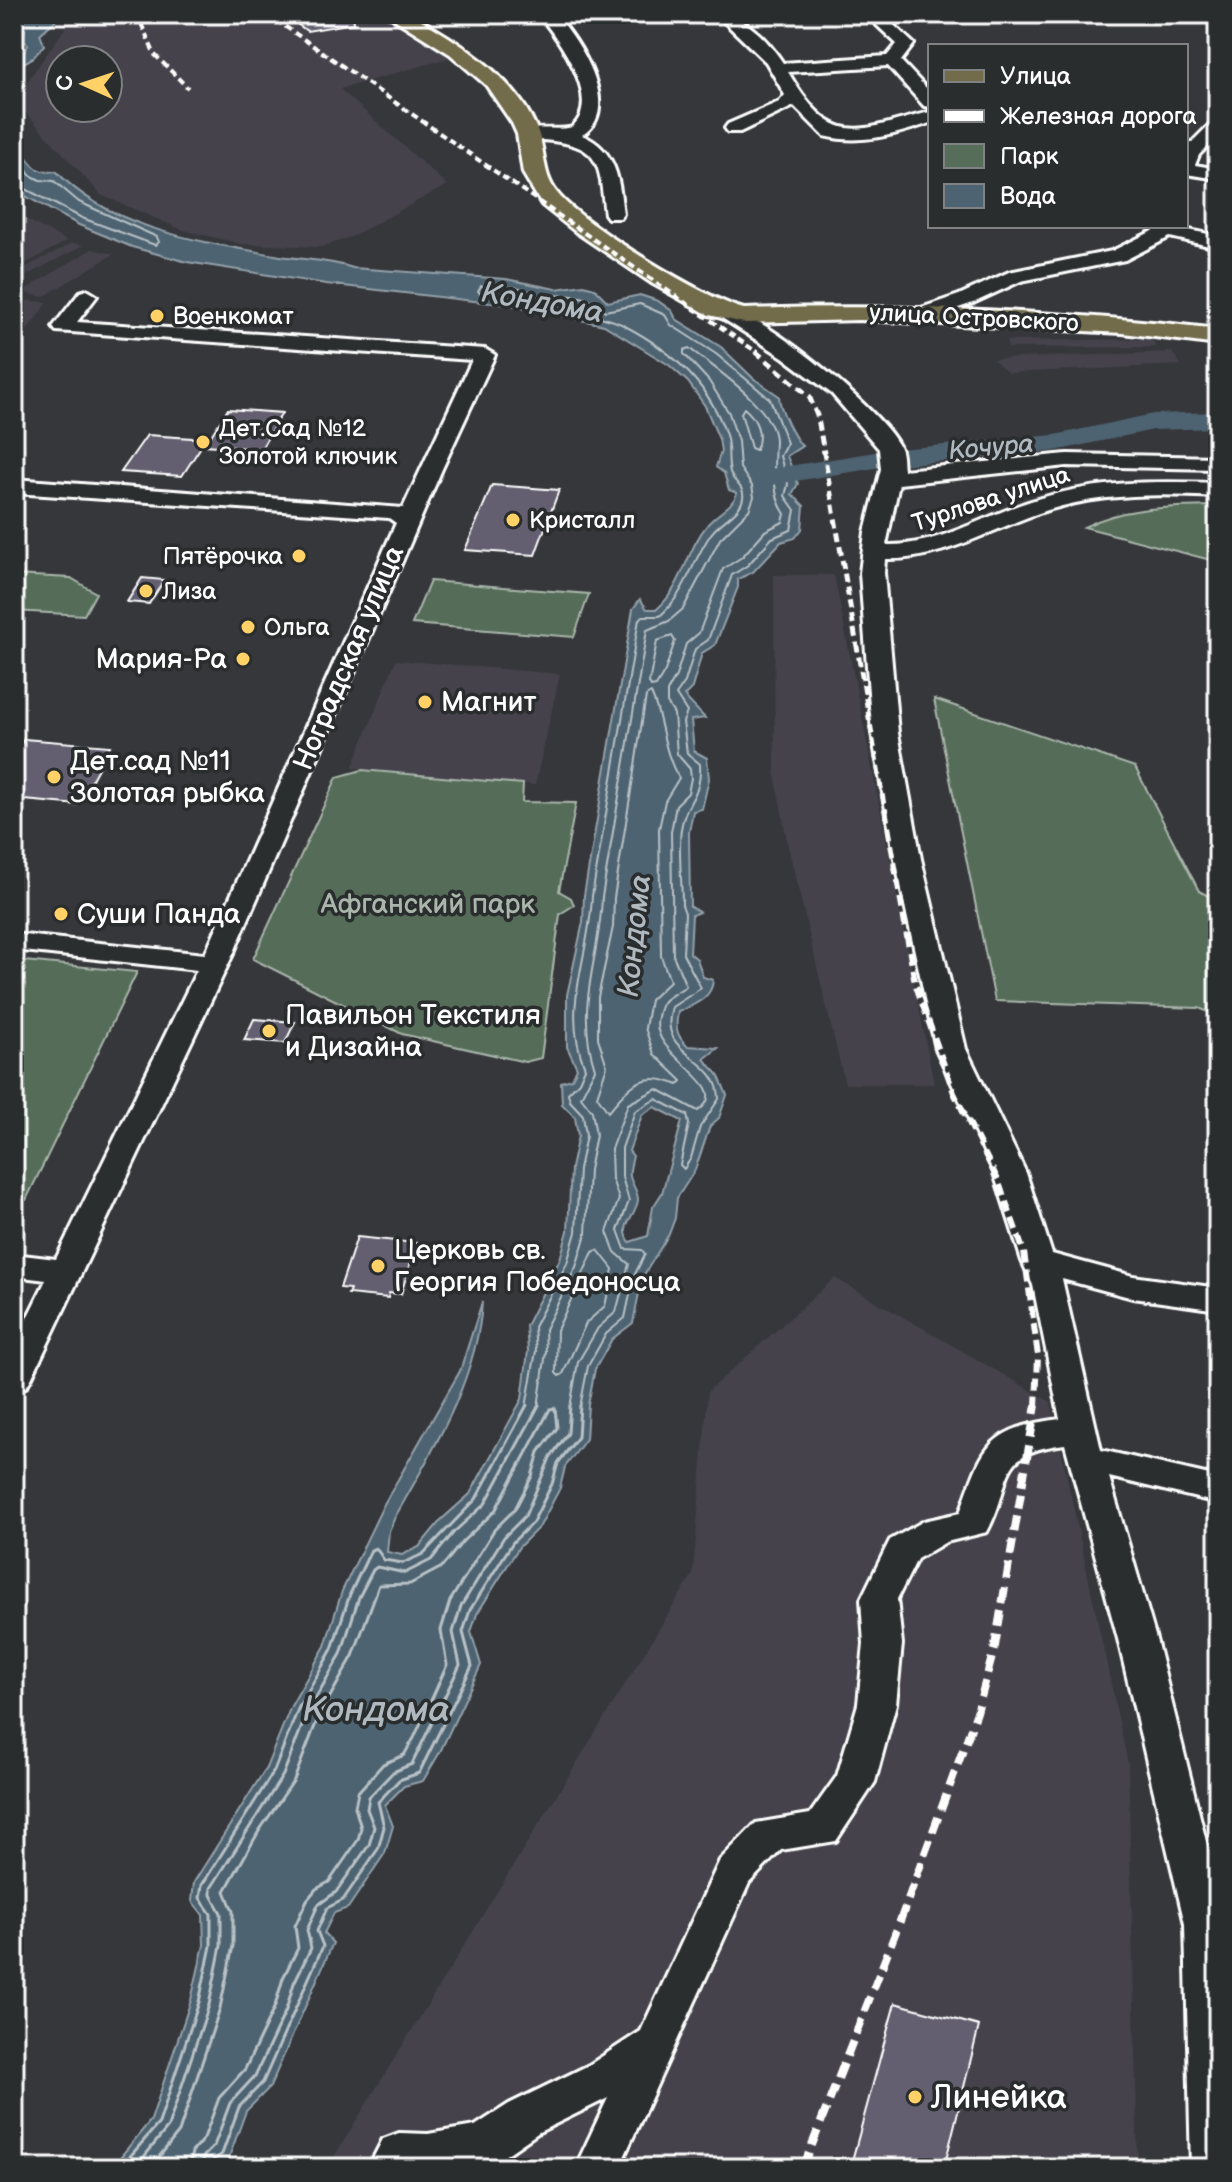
<svg xmlns="http://www.w3.org/2000/svg" width="1232" height="2182" font-family="'Balsamiq Sans',sans-serif">
	<style>
		.built { fill: #44434b; fill-rule: evenodd }
		.green { fill: #556d59; stroke: #aab6ac; stroke-width: 2 }
		.water { fill: #4d6371; stroke: #94a1aa; stroke-width: 2; fill-rule: evenodd }
		.lines { fill: none; stroke-linecap: round; stroke-linejoin: round }
		.shore-far1 { stroke: #b8c1c6; stroke-width: 2 }
		.shore { stroke: #b8c1c6; stroke-width: 3 }
		.river { fill: #4d6371; fill-rule: evenodd }
		.building { fill: #645f70; stroke: #fff; stroke-width: 2 }
		.minor-casing { stroke: #fff; stroke-width: 6 }
		.major-casing { stroke: #fff; stroke-width: 6 }
		.minor { fill: #2a2d2e; fill-rule: evenodd }
		.major { fill: #736c4b; fill-rule: evenodd }
		.rail-far3 { stroke: #fff; stroke-width: 4; stroke-dasharray: 7 4; stroke-linecap: butt }
		.rail-far2 { stroke: #fff; stroke-width: 5; stroke-dasharray: 9 5; stroke-linecap: butt }
		.rail-far1 { stroke: #fff; stroke-width: 6; stroke-dasharray: 12 6; stroke-linecap: butt }
		.rail { stroke: #fff; stroke-width: 8; stroke-dasharray: 16 8; stroke-linecap: butt }
		.poi-dot { fill: #ffd166; stroke: #2a2d2e; stroke-width: 3 }
		.labels { text-anchor: middle; dominant-baseline: central; stroke-width: 7; stroke-linejoin: round; paint-order: stroke }
		.far-poi-label { font-size: 24px; fill: #fff; stroke: #2a2d2e; text-anchor: start }
		.far-street-label { font-size: 24px; fill: #fff; stroke: #2a2d2e }
		.far-water-label { font-size: 26px; font-style: italic; fill: #afb9bf; stroke: #2a2d2e }
		.street-label { font-size: 28px; fill: #fff; stroke: #2a2d2e }
		.poi-label { font-size: 28px; fill: #fff; stroke: #2a2d2e; text-anchor: start }
		.park-label { font-size: 28px; fill: #aab6ac; stroke: #2a2d2e }
		.water-label { font-size: 30px; font-style: italic; fill: #afb9bf; stroke: #2a2d2e }
		.near-poi-label { font-size: 34px; fill: #fff; stroke: #2a2d2e; text-anchor: start }
		.near-water-label { font-size: 36px; font-style: italic; fill: #afb9bf; stroke: #2a2d2e }
	</style>
	<rect width="100%" height="100%" fill="#36373b"/>
	<filter id="ink" filterUnits="userSpaceOnUse"><feTurbulence type="fractalNoise" baseFrequency=".0125" numOctaves="2"/><feDisplacementMap in="SourceGraphic" scale="16" xChannelSelector="R" yChannelSelector="G"/><feConvolveMatrix kernelMatrix="1 2 1 2 8 2 1 2 1" color-interpolation-filters="sRGB"/></filter>
	<g filter="url(#ink)">
		<!-- built -->
		<path class="built" d="M75,14H386L412,29L449,58L340,89L447,185L351,237L321,247L242,244L183,230L101,195L14,100ZM60,60H108V108H60Z
			M14,213L67,241L14,270Z
			M73,243L84,245L14,282V273Z
			M92,249L114,254L43,297L21,292Z
			M18,300L48,302L20,340L14,341V305Z
			M1152,339L1156,347L1008,348L1006,341Z
			M1172,352L1181,365L1008,373L993,359Z
			M774,575H834L934,1084H845L788,846L775,774Z
			M396,660L560,674L535,785L352,768Z
			M835,1278L1051,1402L1128,1764L1138,2168H327L693,1574L708,1391Z"/>
		<!-- green -->
		<path class="green" d="M1218,506V562L1084,527C1124,506 1173,507 1218,506Z
			M14,575L71,578L96,593L84,615L14,611Z
			M430,581L589,594L574,637L412,624Z
			M934,699L1135,767L1199,891L1218,901V1016L1199,1008L995,1001Z
			M362,770L523,784L522,802L576,803L559,891L571,898L574,905L560,914L541,1058L525,1062L402,1034L253,959L337,777Z
			M14,960L137,972L26,1200L14,1199Z"/>
		<!-- water -->
		<path class="water" d="M14,14H52L58,18L40,34L44,45L33,58L14,68V56L24,51L28,45L24,40L25,30L17,34L14,44Z
			M14,140C28,156 32,176 56,171C110,229 201,242 275,255C302,260 328,259 353,268L506,279L556,289L584,285L594,288L608,302L640,295L658,301L672,311L676,319L721,347L753,378L779,396C779,408 794,438 802,446L787,456L798,484L792,494L804,506L802,529L795,538L781,542L753,572L738,579V587L715,645L702,653L692,688L684,696L705,718L691,720L694,751L707,758L709,779L702,809L693,811L689,832L690,906L699,912L692,915L690,953L697,959L703,977L713,980C712,999 693,1005 678,1012C675,1027 676,1035 687,1046L718,1048L704,1059L718,1074L727,1095L719,1118L710,1126L695,1170L677,1198L675,1218L669,1234L642,1278L633,1323L612,1339L595,1369L588,1405L586,1439L565,1467L560,1488L540,1526L519,1547L477,1614L471,1632L481,1665L440,1752L423,1781L404,1786L385,1805L393,1826L385,1853L348,1908L334,1913L324,1933L333,1943L270,2087L246,2111L228,2160L213,2168H104L117,2161L151,2120L191,2000L204,1945L203,1915L192,1901L194,1882L266,1768L291,1706L325,1646L342,1591L384,1504L460,1371L482,1302C478,1378 432,1452 395,1517L389,1531L387,1552L402,1555L419,1547L441,1520L470,1494L522,1399L528,1351L526,1326L560,1259L568,1231L571,1168L578,1136L575,1117L562,1104L561,1082L572,1079L577,1068L567,1047V995L583,922L584,895L633,609L640,599L647,609H657C684,585 686,550 708,524C717,513 733,507 737,493L729,490L724,473L716,467L721,451L719,439L705,406L688,382L669,365L604,325L517,306L326,284L187,262L132,247L79,225L14,190ZM655,1107L682,1121L662,1193L653,1207L648,1236L630,1242C618,1225 636,1217 638,1200C638,1190 631,1184 630,1176C629,1170 632,1161 633,1156L629,1151L642,1115Z"/>
		<g class="lines">
			<!-- shore-far1 -->
			<path class="shore-far1" d="M14,153L30,175L40,180L54,181L79,202L157,237L159,242L155,245L82,218L14,183
				M481,286L519,288L537,294L539,298L534,301L481,294L478,291Z
				M744,408C757,419 763,434 756,450L751,448L741,413Z
				M672,636L675,641L665,671L656,686L651,687L649,683L657,641Z
				M651,693C664,721 662,751 679,778L665,801L659,829L661,956L670,981L650,1000L645,1028L654,1054L682,1081L678,1085C641,1069 630,1086 608,1112L597,1096L607,1066L598,1038V997L613,927L614,898L646,696Z
				M598,1250L613,1269L605,1306L586,1323L563,1374L559,1376L556,1373L557,1330L593,1252Z
				M526,1407L536,1351L534,1327L567,1263L576,1232L579,1169L586,1136L583,1115L570,1101L568,1093L579,1082L585,1068C560,1007 590,958 592,896L639,619L643,616H660C686,593 692,561 711,534C720,521 741,513 743,498C745,486 733,483 730,472C727,460 730,447 726,435C710,385 671,350 625,326C598,311 559,315 539,299L542,295C568,297 585,291 605,311L640,304L665,315L671,325L716,354L770,399L787,443L780,456L788,484L785,496L795,510L791,530L772,538L748,565L732,575L708,640L695,649L685,682L676,695L687,712L683,722L687,753L700,764C702,797 685,801 681,829C678,853 682,880 682,905L685,913L683,954L701,988L672,1007C656,1058 719,1055 719,1099L700,1127L691,1158L684,1169L680,1165L689,1124L687,1115L656,1099L635,1111L622,1148V1177L629,1201L618,1230L625,1249L642,1250L645,1254L634,1276L625,1318L606,1334L588,1366L580,1407
				M538,1407L546,1352L545,1329L576,1267L586,1234L589,1170L596,1135L592,1111L581,1097L595,1069C574,1005 600,960 602,897L647,630L669,621L683,609L720,539L749,510L754,497L752,486L740,468L738,441L729,413L709,381L684,354V350L689,348C714,368 776,408 775,442C774,465 771,494 785,514L783,522L765,531L742,557L723,569L699,633L686,644L676,676L667,692V703L674,714L677,754L690,769L691,778L688,793L676,805L671,832L673,955L686,986C679,991 671,995 665,1000C661,1004 659,1011 658,1017C647,1057 738,1084 698,1111L657,1089L628,1104L611,1149L612,1179L619,1199L607,1232L615,1252L629,1264L616,1312L598,1328L578,1362L570,1407"/>
			<!-- shore -->
			<path class="shore" d="M120,2168L159,2123L199,2002L211,1946V1914L200,1898L202,1885L274,1771L298,1709L332,1649L350,1594L371,1550L376,1548L384,1560L403,1563L423,1554L476,1499L527,1405
				M135,2168L168,2127L209,2005L221,1946V1913L211,1895V1888L283,1775L307,1713L341,1654L359,1597L373,1570L377,1567L405,1573L431,1560L454,1532L485,1504L539,1405
				M150,2168L179,2132L220,2008L233,1946V1911L225,1891L259,1831L294,1780L318,1718L353,1656L379,1585L410,1584L442,1567L463,1541L495,1511L550,1409L555,1408L557,1428L539,1452L532,1476L515,1509L494,1530L450,1601L441,1630L447,1665L414,1738L404,1755L383,1764L358,1792L355,1807L361,1828L358,1840L329,1882L316,1889L307,1900L295,1926L298,1948L283,1978L275,2006L245,2069L219,2098L204,2138L192,2152L189,2168
				M201,2168L204,2156L214,2146L230,2103L255,2076L286,2010L294,1983L311,1948L307,1930L318,1905L336,1892L369,1845L374,1827L367,1809L369,1797L393,1772L412,1764L460,1665L453,1632L461,1606L504,1537L525,1516L550,1458L568,1433L570,1405
				M211,2168L213,2160L222,2154L239,2107L263,2082L323,1946L317,1931L327,1908L343,1900L378,1849L384,1827L378,1802L399,1780L419,1773L472,1666L463,1632L470,1610L513,1542L533,1522L552,1484L558,1463L578,1437L580,1405"/>
			<!-- river -->
			<path class="river" d="M1218,412V428L1153,430L1055,451L888,466L764,486L754,484L750,478L754,472L764,470L888,450L1055,435L1153,414Z"/>
		</g>
		<!-- building -->
		<path class="building" d="M283,14H353L354,23L307,31Z
			M228,409L282,413L261,449L205,445Z
			M147,435L206,439L182,476L121,472Z
			M492,485L559,490L535,555L465,550Z
			M142,578L164,580L149,604L127,602Z
			M24,739L110,746L78,805L14,799V755Z
			M254,1019L295,1022L285,1043L244,1040Z
			M357,1237L416,1243L401,1294L389,1293L388,1298L348,1294L350,1289L340,1288Z
			M895,2003L979,2026L944,2168H850Z"/>
		<g class="lines">
			<!-- minor casing -->
			<g class="minor-casing">
				<path id="minor" d="M538,14H555C579,39 624,110 582,135C617,150 619,180 623,214L620,218H608L605,214C599,161 601,145 543,140C533,140 526,140 519,134C531,124 556,132 572,127C604,100 557,37 538,14Z
					M716,14C744,14 768,40 783,63L887,56L897,44L865,14H882L914,44L901,61L930,92V107L924,106L888,66L788,72C835,151 856,130 930,112V123C895,135 861,145 824,136L794,106L740,132H728L725,128L728,124L779,102L785,95L766,62Z
					M1218,121V136L1199,155L1195,165L1218,169V179L1186,174V148L1212,122Z
					M1163,226H1186L1184,229L1218,236V248L1170,237L1125,260L1021,281L973,303L926,319L919,321L909,315L912,311L959,295L1009,272L1112,251Z
					M87,290L97,296L77,322L485,349L495,355L442,469L234,952L31,1379L26,1387L14,1391V1344L46,1280L14,1276V1254L56,1259L197,970L14,950V934L205,954L396,523L389,518L14,493V479L403,508L472,360L56,331L53,327L56,323L80,292Z
					M729,308C768,318 881,410 899,446C903,453 902,463 903,470L1067,454L1218,457V469L1067,466L899,484L886,545C935,547 984,516 1031,501C1096,480 1150,481 1218,483V497C1160,494 1104,493 1048,510C994,527 942,561 885,559L884,573L898,733L921,859L966,1049L1026,1173L1052,1254L1133,1276L1218,1288V1310L1133,1298L1062,1279L1101,1450L1218,1477V1503L1109,1477L1156,1639L1218,1890V2168H1191L1185,1924L1118,1639L1065,1444C992,1453 1015,1481 987,1532L946,1542L917,1559L897,1599L902,1644L896,1704L875,1782L836,1841L781,1850L749,1883L619,2168H575L608,2098L539,2132L500,2159L484,2165L368,2168L383,2139L399,2133L428,2134L475,2126L509,2104L589,2065L641,2031L720,1860L756,1823L810,1814L837,1776L858,1704L864,1644L861,1599L885,1550L890,1540L924,1521L960,1513C983,1447 986,1429 1060,1419L1033,1285L1022,1261L994,1173L936,1049L895,859L872,733L860,573L865,532L881,469L879,449L832,394L783,357L722,318L719,314Z"/>
			</g>
			<!-- major casing -->
			<g class="major-casing">
				<path id="major" d="M386,14C393,14 404,12 410,14C417,16 425,23 431,26C473,51 520,85 538,132C546,154 542,175 558,194C582,224 707,300 744,309C902,304 1061,310 1218,329V345L1123,333L860,320L744,323L709,315L653,284L576,232L542,205L523,173L517,134L512,123L486,85L450,54Z"/>
			</g>
			<!-- minor -->
			<use href="#minor" class="minor"/>
			<!-- major -->
			<use href="#major" class="major"/>
			<!-- rail-far3 -->
			<path class="rail-far3" d="M137,14L155,55L188,88
				M267,14L758,353"/>
			<!-- rail-far2 -->
			<path class="rail-far2" d="M755,351L809,396L818,418L885,811"/>
			<!-- rail-far1 -->
			<path class="rail-far1" d="M885,809L915,983L954,1093L998,1180L1024,1252L1038,1356L1036,1407"/>
			<!-- rail -->
			<path class="rail" d="M803,2168L900,1921L977,1712L995,1646L1036,1405"/>
		</g>
	</g>
	<!-- markers -->
	<g class="poi-dot">
		<circle cx="157" cy="316" r="8"/>
		<circle cx="203" cy="442" r="8"/>
		<circle cx="513" cy="520" r="8"/>
		<circle cx="299" cy="556" r="8"/>
		<circle cx="146" cy="591" r="8"/>
		<circle cx="248" cy="627" r="8"/>
		<circle cx="243" cy="659" r="8"/>
		<circle cx="425" cy="702" r="8"/>
		<circle cx="54" cy="777" r="8"/>
		<circle cx="61" cy="914" r="8"/>
		<circle cx="269" cy="1031" r="8"/>
		<circle cx="378" cy="1266" r="8"/>
		<circle cx="915" cy="2097" r="8"/>
	</g>
	<g class="labels">
		<!-- far-poi labels -->
		<g class="far-poi-label">
			<text x="173" y="316">Военкомат</text>
			<text x="219" y="428">Дет.Сад №12<tspan x="219" dy="28">Золотой ключик</tspan></text>
			<text x="529" y="520">Кристалл</text>
			<text x="283" y="556" text-anchor="end">Пятёрочка</text>
			<text x="162" y="591">Лиза</text>
			<text x="264" y="627">Ольга</text>
		</g>
		<!-- far-street labels -->
		<g class="far-street-label">
			<text transform="translate(974 318) rotate(3)">улица Островского</text>
			<text transform="translate(991 499) rotate(-18)">Турлова улица</text>
		</g>
		<!-- far-water labels -->
		<g class="far-water-label">
			<text transform="translate(991 448) rotate(-5)">Кочура</text>
		</g>
		<!-- street labels -->
		<g class="street-label">
			<text transform="translate(349 658) rotate(-67)">Ноградская улица</text>
		</g>
		<!-- poi labels -->
		<g class="poi-label">
			<text x="227" y="659" text-anchor="end">Мария-Ра</text>
			<text x="441" y="702">Магнит</text>
			<text x="70" y="761">Дет.сад №11<tspan x="70" dy="32">Золотая рыбка</tspan></text>
			<text x="77" y="914">Суши Панда</text>
			<text x="285" y="1015">Павильон Текстиля<tspan x="285" dy="32">и Дизайна</tspan></text>
			<text x="394" y="1250">Церковь св.<tspan x="394" dy="32">Георгия Победоносца</tspan></text>
		</g>
		<!-- park labels -->
		<g class="park-label">
			<text x="428" y="904">Афганский парк</text>
		</g>
		<!-- water labels -->
		<g class="water-label">
			<text transform="translate(542 303) rotate(10)">Кондома</text>
			<text transform="translate(635 936) rotate(-84)">Кондома</text>
		</g>
		<!-- near-poi labels -->
		<g class="near-poi-label">
			<text x="931" y="2097">Линейка</text>
		</g>
		<!-- near-water labels -->
		<g class="near-water-label">
			<text x="376" y="1710">Кондома</text>
		</g>
	</g>
	<!-- margin -->
	<rect width="1232" height="2182" fill="none" stroke="#2a2d2e" stroke-width="48"/>
	<rect x="24" y="24" width="1184" height="2134" fill="none" stroke="#fff" stroke-width="3" filter="url(#ink)"/>
	<!-- legend -->
	<rect x="928" y="44" width="260" height="184" fill="#2a2d2e" stroke="#7f8182" stroke-width="2"/>
	<rect x="944" y="70" width="40" height="12" fill="#736c4b" stroke="#7f8182" stroke-width="2"/>
	<text x="1000" y="84" font-size="24" fill="#ffffff">Улица</text>
	<rect x="944" y="110" width="40" height="12" fill="#ffffff" stroke="#7f8182" stroke-width="2"/>
	<text x="1000" y="124" font-size="24" fill="#ffffff">Железная дорога</text>
	<rect x="944" y="144" width="40" height="24" fill="#556d59" stroke="#7f8182" stroke-width="2"/>
	<text x="1000" y="164" font-size="24" fill="#ffffff">Парк</text>
	<rect x="944" y="184" width="40" height="24" fill="#4d6371" stroke="#7f8182" stroke-width="2"/>
	<text x="1000" y="204" font-size="24" fill="#ffffff">Вода</text>
	<!-- north arrow -->
	<g transform="translate(84 84) rotate(273)"><circle r="38" fill="#2a2d2e" stroke="#7f8182" stroke-width="2"/>
	<path d="M0-6L14 30L0 20L-14 30Z" fill="#ffd166"/>
	<text y="-12" font-size="22" font-weight="bold" text-anchor="middle" fill="#ffffff">С</text>
	</g>
</svg>
